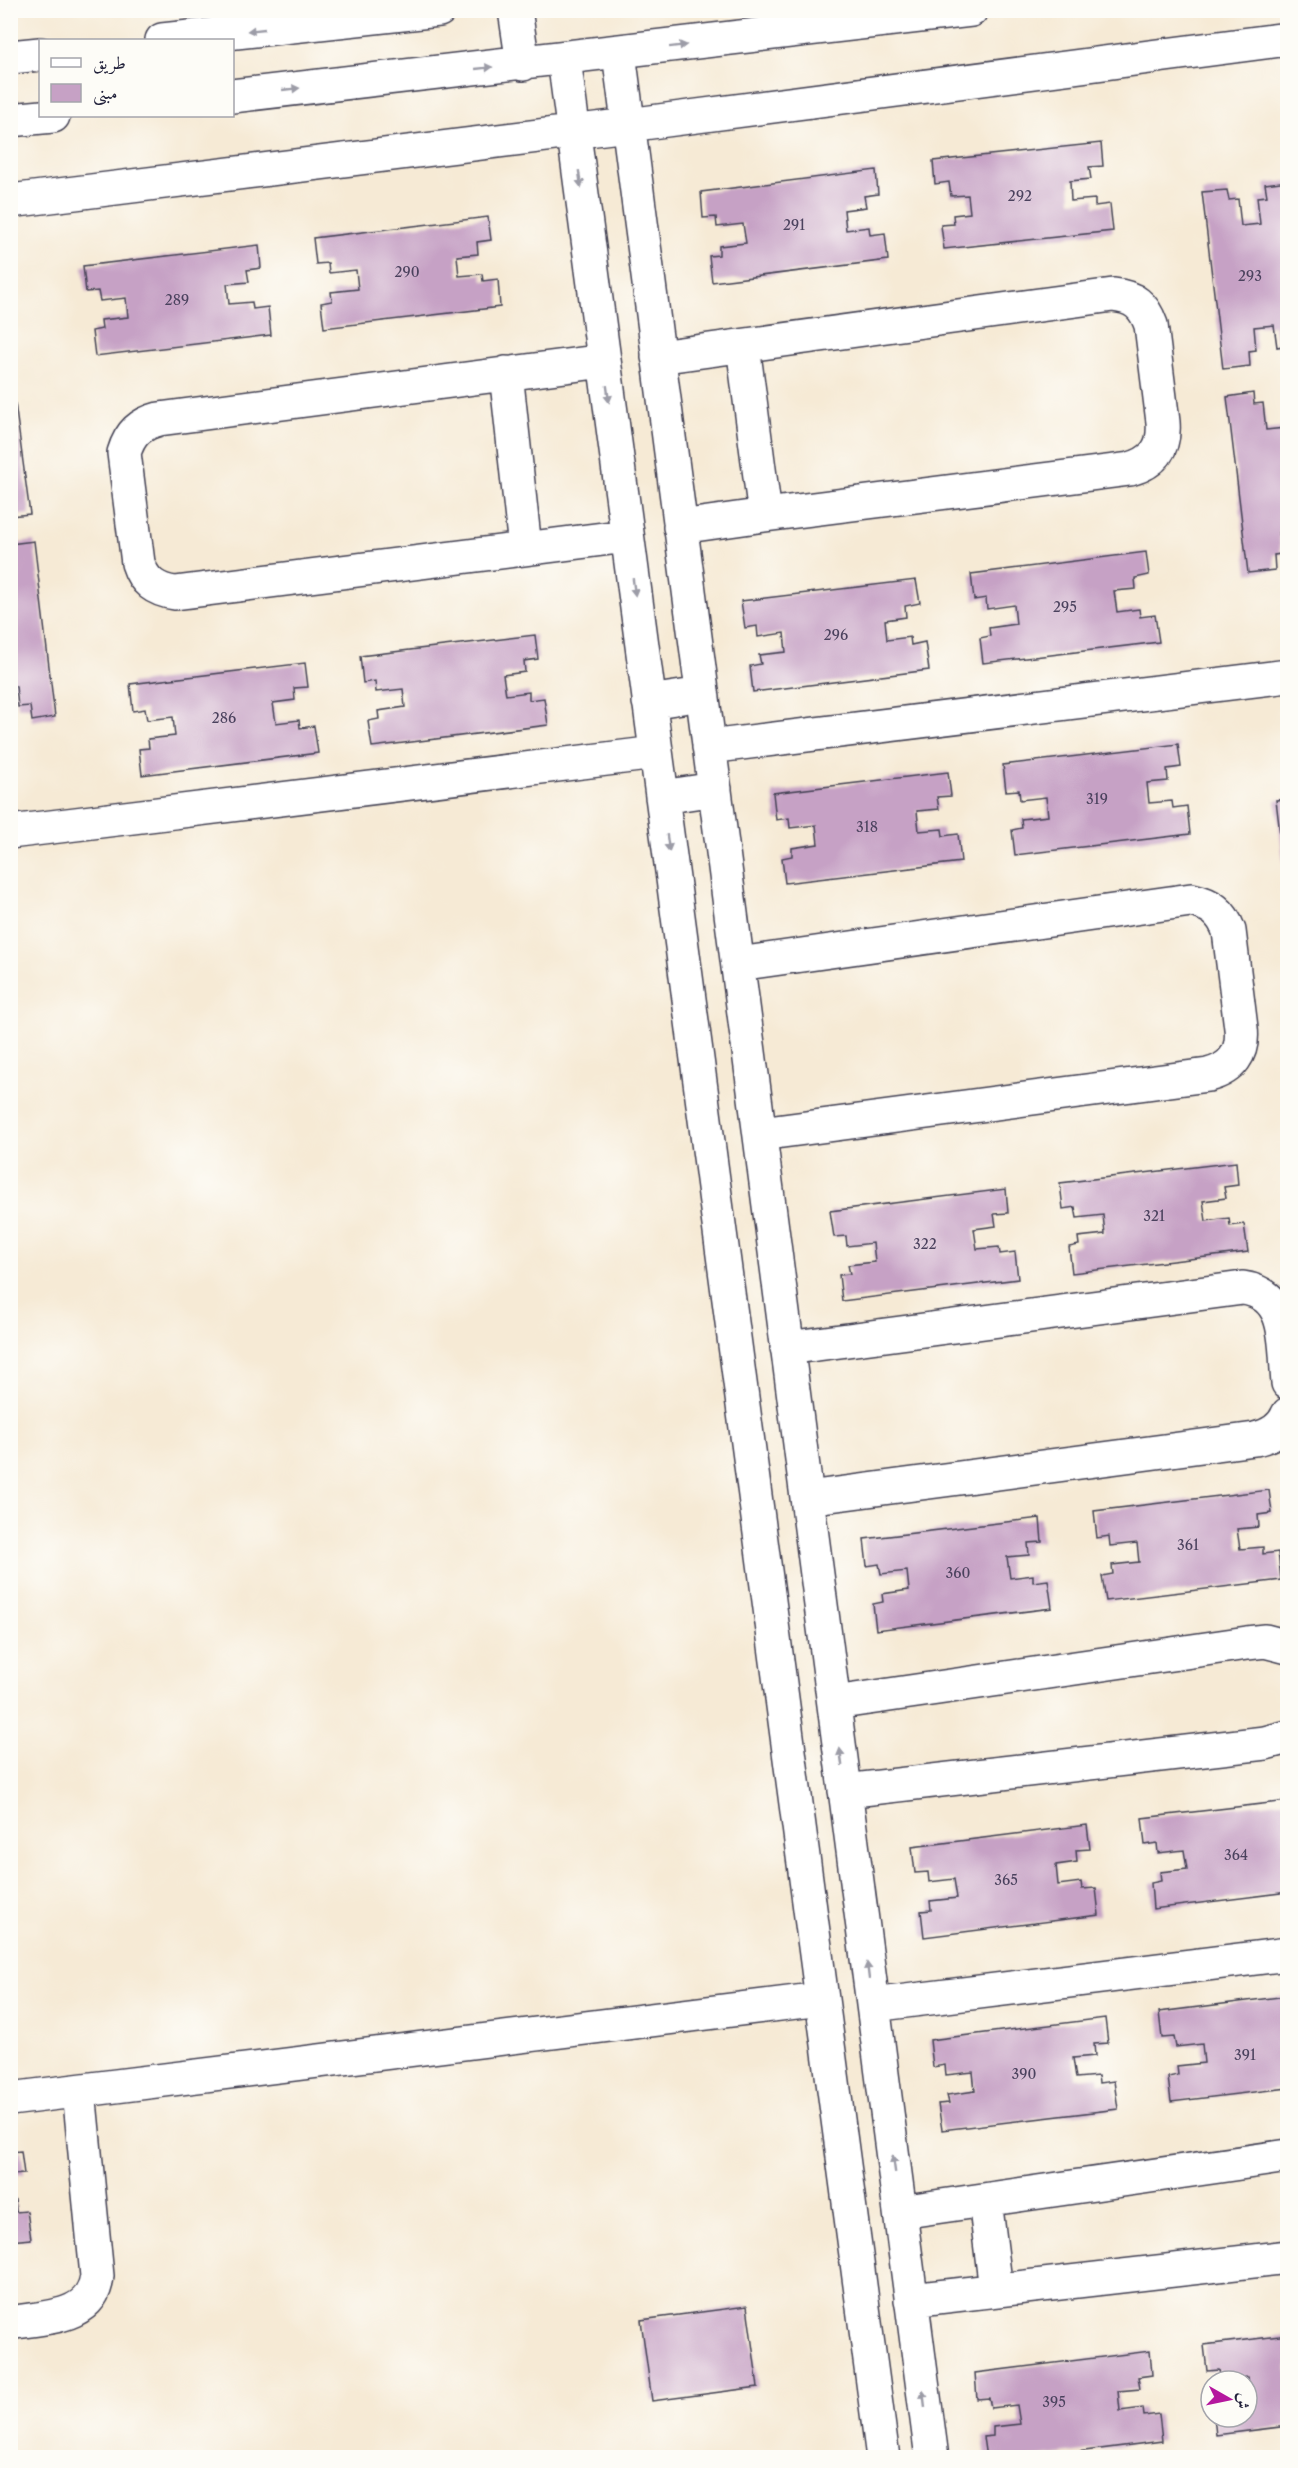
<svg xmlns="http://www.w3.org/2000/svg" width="1298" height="2468" font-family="'Libre Caslon Text',Amiri,serif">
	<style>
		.building { fill: #c6a1c5 }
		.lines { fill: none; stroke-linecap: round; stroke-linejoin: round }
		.minor-casing { stroke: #424052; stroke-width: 36 }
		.tertiary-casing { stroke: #424052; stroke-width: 36 }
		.minor { stroke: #fff; stroke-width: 33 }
		.tertiary { stroke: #fff; stroke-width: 33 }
		.oneway { fill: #9c9ca7 }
		.labels { text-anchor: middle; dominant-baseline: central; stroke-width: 6; stroke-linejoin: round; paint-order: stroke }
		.number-label { font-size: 14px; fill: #4b425e }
	</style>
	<rect width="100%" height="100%" fill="#fdfcf7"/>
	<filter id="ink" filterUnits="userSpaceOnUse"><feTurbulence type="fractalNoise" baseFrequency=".0167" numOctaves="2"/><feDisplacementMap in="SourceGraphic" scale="12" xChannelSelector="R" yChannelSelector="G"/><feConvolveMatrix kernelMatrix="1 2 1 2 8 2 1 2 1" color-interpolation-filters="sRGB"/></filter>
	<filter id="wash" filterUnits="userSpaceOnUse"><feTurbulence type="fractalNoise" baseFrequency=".008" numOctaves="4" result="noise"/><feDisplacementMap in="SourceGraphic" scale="24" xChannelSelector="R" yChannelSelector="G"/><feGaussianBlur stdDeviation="1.35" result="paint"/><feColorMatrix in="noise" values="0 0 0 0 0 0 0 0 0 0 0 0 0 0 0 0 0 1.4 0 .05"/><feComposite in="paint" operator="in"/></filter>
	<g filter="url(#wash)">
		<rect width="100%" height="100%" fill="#f6ead5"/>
		<g id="blocks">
			<!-- building -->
			<path class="building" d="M1101,143L1103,166L1089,167L1091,179L1070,181L1071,201L1095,199V206L1110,204L1113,231L944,249L941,225L954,224L953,215L970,213L968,195L951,196L949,182L935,184L933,161Z
				M876,170L878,194L864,196L866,207L844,210L846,230L869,227L870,235L885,233L888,260L712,282L709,256L719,255V246L746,243L743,224L717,227L716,217L703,218L701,192Z
				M1288,181V345L1277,347L1274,325L1254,327L1256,350L1249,351L1250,366L1223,369L1202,192L1227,190L1229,200L1238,199L1241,226L1260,224L1257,197L1267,196L1265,184Z
				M488,217L491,240L477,242L478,254L457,256L459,276L482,274L483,281L498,279L500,307L324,328L321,303L332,301L331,292L358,289L356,270L329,273L328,263L316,264L313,238Z
				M259,245L261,268L247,270L249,282L227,284L229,304L252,302L253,309L268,307L271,335L95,356L92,331L102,329L101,320L128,317L126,298L100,301L98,291L86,292L83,266Z
				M10,366L30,514L10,516Z
				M1253,393L1254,404L1263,403L1266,430L1285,428L1282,401H1288V530L1279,532L1281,554L1274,555L1275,570L1248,573L1227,397Z
				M34,541L55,717L32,721L30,706L18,707L16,686H10V544Z
				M1146,552L1149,575L1135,578L1136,589L1114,591L1117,612L1139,609L1140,617L1155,615L1159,642L983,663L980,638L990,636L989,628L1016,624L1014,605L987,609L986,598L974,600L971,574Z
				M916,580L920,603L905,606L906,617L885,620L887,640L910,637L911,645L925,642L929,670L753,692L750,666L761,664L759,655L786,652L784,633L758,637L757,626L745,628L741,601Z
				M535,635L538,659L524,661L525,672L503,675L506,695L529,692V700L544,698L548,725L372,747L368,721L379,719L378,711L405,707L403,689L376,692L375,681L363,683L360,656Z
				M305,663L308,687L294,688L295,700L273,703L276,723L299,720L300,728L314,726L318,753L142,775L139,749L149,748L148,739L175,736L173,717L147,720L145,709L133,711L130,684Z
				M1178,744L1181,767L1167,769L1168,781L1147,783L1149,803L1172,801L1173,808L1187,806L1190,834L1015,855L1012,830L1022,828L1021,819L1048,816L1046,797L1020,800L1019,790L1006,791L1003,765Z
				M948,772L951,796L937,797L939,809L917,811L919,831L942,829L943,836L958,834L961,862L785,883L782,858L792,856V848L818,844L816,825L790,828L789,818L776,820L773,793Z
				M1288,799V885H1286L1276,800Z
				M1236,1162L1238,1185L1224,1187L1226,1198L1203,1201L1206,1221L1229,1218L1230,1226L1244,1224L1248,1252L1072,1273L1069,1247L1079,1245L1078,1237L1105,1234L1103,1215L1077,1218L1075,1207L1063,1209L1060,1183Z
				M1006,1189L1008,1213L994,1214L996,1226L974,1229L977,1249L999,1247L1000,1254L1015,1252L1018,1279L842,1301L839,1275L850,1274L848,1265L875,1262L873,1243L847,1246L846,1236L834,1237L830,1211Z
				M1269,1490L1272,1513L1258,1515L1259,1527L1237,1529L1240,1549L1263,1547V1554L1278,1552L1281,1580L1106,1601L1102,1576L1113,1574L1112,1565L1139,1562L1137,1543L1110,1546L1109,1536L1097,1538L1094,1511Z
				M1040,1518L1042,1542L1028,1543L1029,1555L1007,1557L1010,1578L1033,1575V1582L1048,1580L1052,1608L876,1630L873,1604L883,1602L882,1594L909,1590L907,1571L881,1574L879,1564L867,1566L864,1539Z
				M1288,1801V1836L1285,1837L1288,1892L1153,1909L1151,1883L1161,1881L1160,1872L1187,1869L1184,1850L1158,1853L1157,1843L1145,1845L1142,1818Z
				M1087,1825L1090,1849L1076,1850L1077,1862L1056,1865L1058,1885L1081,1882L1082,1889L1096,1888L1099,1915L924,1937L921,1911L931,1910L930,1901L957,1898L954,1879L929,1882L928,1872L915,1873L912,1847Z
				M1288,1996V2088L1171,2102L1168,2077L1178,2075L1177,2066L1204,2063L1202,2044L1176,2047L1174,2037L1162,2038L1159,2012Z
				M1105,2018L1108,2043L1094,2044L1095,2056L1073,2058L1076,2078L1098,2076L1099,2083L1114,2081L1118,2109L942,2130L938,2104L949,2103L947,2095L975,2091L973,2072L946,2075L945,2065L933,2067L930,2040Z
				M21,2151L24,2174L10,2175V2152Z
				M15,2200L16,2212L27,2211L31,2239L10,2241V2201Z
				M747,2306L758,2387L652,2401L641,2320Z
				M1288,2335V2426L1216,2435L1214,2417H1247V2396H1249L1247,2377L1221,2380L1219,2370L1207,2371L1204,2345Z
				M1150,2351L1152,2375L1138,2377L1140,2389L1118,2391L1120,2411L1143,2408L1144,2416L1159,2414L1162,2441L1030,2458H986L983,2437L993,2436V2427L1020,2424L1017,2405L991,2408L989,2398L977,2399L975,2373Z"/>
		</g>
	</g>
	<g filter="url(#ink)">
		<use href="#blocks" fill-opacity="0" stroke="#424052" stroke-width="1.5"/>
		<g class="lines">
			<!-- minor casing -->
			<g class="minor-casing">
				<path id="minor" d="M619,53L932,2458
					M564,59L883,2458
					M10,201L628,125L1288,39
					M743,346L765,515
					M658,357L1113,295C1134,297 1144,305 1151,325L1163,422C1165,447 1155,462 1130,469L765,515L680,527
					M604,361L159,419C140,424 130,433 124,453L138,563C144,582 155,590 175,593L627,536
					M506,373L525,548
					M649,702L702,694
					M709,747L1288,676
					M662,797L715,789
					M10,832L656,753
					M738,964L1191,900C1211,904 1222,912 1229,931L1241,1028C1244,1053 1232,1069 1208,1075L760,1134
					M787,1348L1243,1288C1291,1295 1284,1345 1288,1383
					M807,1498L1255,1439C1270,1436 1282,1429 1288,1414
					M834,1703L1247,1643L1265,1641L1288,1647
					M845,1791L1265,1743L1288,1737
					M873,2005L1288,1954
					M10,2099L821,1999
					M985,2200L996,2290
					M900,2212L1288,2156
					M911,2300L1288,2257
					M10,2323C44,2317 93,2319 97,2276L79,2091"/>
			</g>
			<!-- tertiary casing -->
			<g class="tertiary-casing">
				<path id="tertiary" d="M515,10L523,64
					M162,40L439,10
					M10,57L40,54
					M232,96L971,10
					M10,120L53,116"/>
			</g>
			<!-- minor -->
			<use href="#minor" class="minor"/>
			<!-- tertiary -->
			<use href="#tertiary" class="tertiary"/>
		</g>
		<!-- one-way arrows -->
		<defs><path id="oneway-solid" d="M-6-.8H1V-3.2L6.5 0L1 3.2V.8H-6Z" transform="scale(1.5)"/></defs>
		<g class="oneway">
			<use href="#oneway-solid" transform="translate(256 30) rotate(174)"/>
			<use href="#oneway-solid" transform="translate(678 46) rotate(-7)"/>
			<use href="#oneway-solid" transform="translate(484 68) rotate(-6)"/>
			<use href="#oneway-solid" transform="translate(291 89) rotate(-6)"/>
			<use href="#oneway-solid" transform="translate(580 179) rotate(82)"/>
			<use href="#oneway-solid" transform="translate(608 394) rotate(82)"/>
			<use href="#oneway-solid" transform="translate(634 587) rotate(82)"/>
			<use href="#oneway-solid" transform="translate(668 843) rotate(82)"/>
			<use href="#oneway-solid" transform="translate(841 1757) rotate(-98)"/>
			<use href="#oneway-solid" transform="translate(868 1971) rotate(-97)"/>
			<use href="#oneway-solid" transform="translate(894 2164) rotate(-98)"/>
			<use href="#oneway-solid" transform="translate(924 2399) rotate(-97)"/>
		</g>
	</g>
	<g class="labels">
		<!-- number labels -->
		<g class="number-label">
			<text x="1020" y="196">292</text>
			<text x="794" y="225">291</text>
			<text x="407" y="272">290</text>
			<text x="1250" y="276">293</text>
			<text x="177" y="300">289</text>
			<text x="1065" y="607">295</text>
			<text x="836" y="635">296</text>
			<text x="224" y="718">286</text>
			<text x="1097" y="799">319</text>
			<text x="867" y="827">318</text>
			<text x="1154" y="1216">321</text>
			<text x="925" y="1244">322</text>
			<text x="1188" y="1545">361</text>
			<text x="958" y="1573">360</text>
			<text x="1236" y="1855">364</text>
			<text x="1006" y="1880">365</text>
			<text x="1245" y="2055">391</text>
			<text x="1024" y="2074">390</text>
			<text x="1054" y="2402">395</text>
		</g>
	</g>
	<!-- margin -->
	<rect width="1298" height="2468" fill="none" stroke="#fdfcf7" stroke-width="36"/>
	<!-- legend -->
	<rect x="39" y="39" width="195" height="78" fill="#fdfcf7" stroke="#a5a5ac" stroke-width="1.5"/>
	<rect x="51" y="58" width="30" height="9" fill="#ffffff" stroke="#a5a5ac" stroke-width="1.5"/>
	<text x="93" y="69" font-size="18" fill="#22223b">طريق</text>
	<rect x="51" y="84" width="30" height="18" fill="#c6a1c5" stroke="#a5a5ac" stroke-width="1.5"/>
	<text x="93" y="99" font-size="18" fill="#22223b">مبنى</text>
	<!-- north arrow -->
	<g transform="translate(1229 2399) rotate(99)"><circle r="28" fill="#fdfcf7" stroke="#a5a5ac" stroke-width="1.5"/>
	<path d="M0-4.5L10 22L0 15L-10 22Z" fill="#b5179e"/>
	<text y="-9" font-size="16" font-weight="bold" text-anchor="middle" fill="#22223b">ش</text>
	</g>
</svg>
